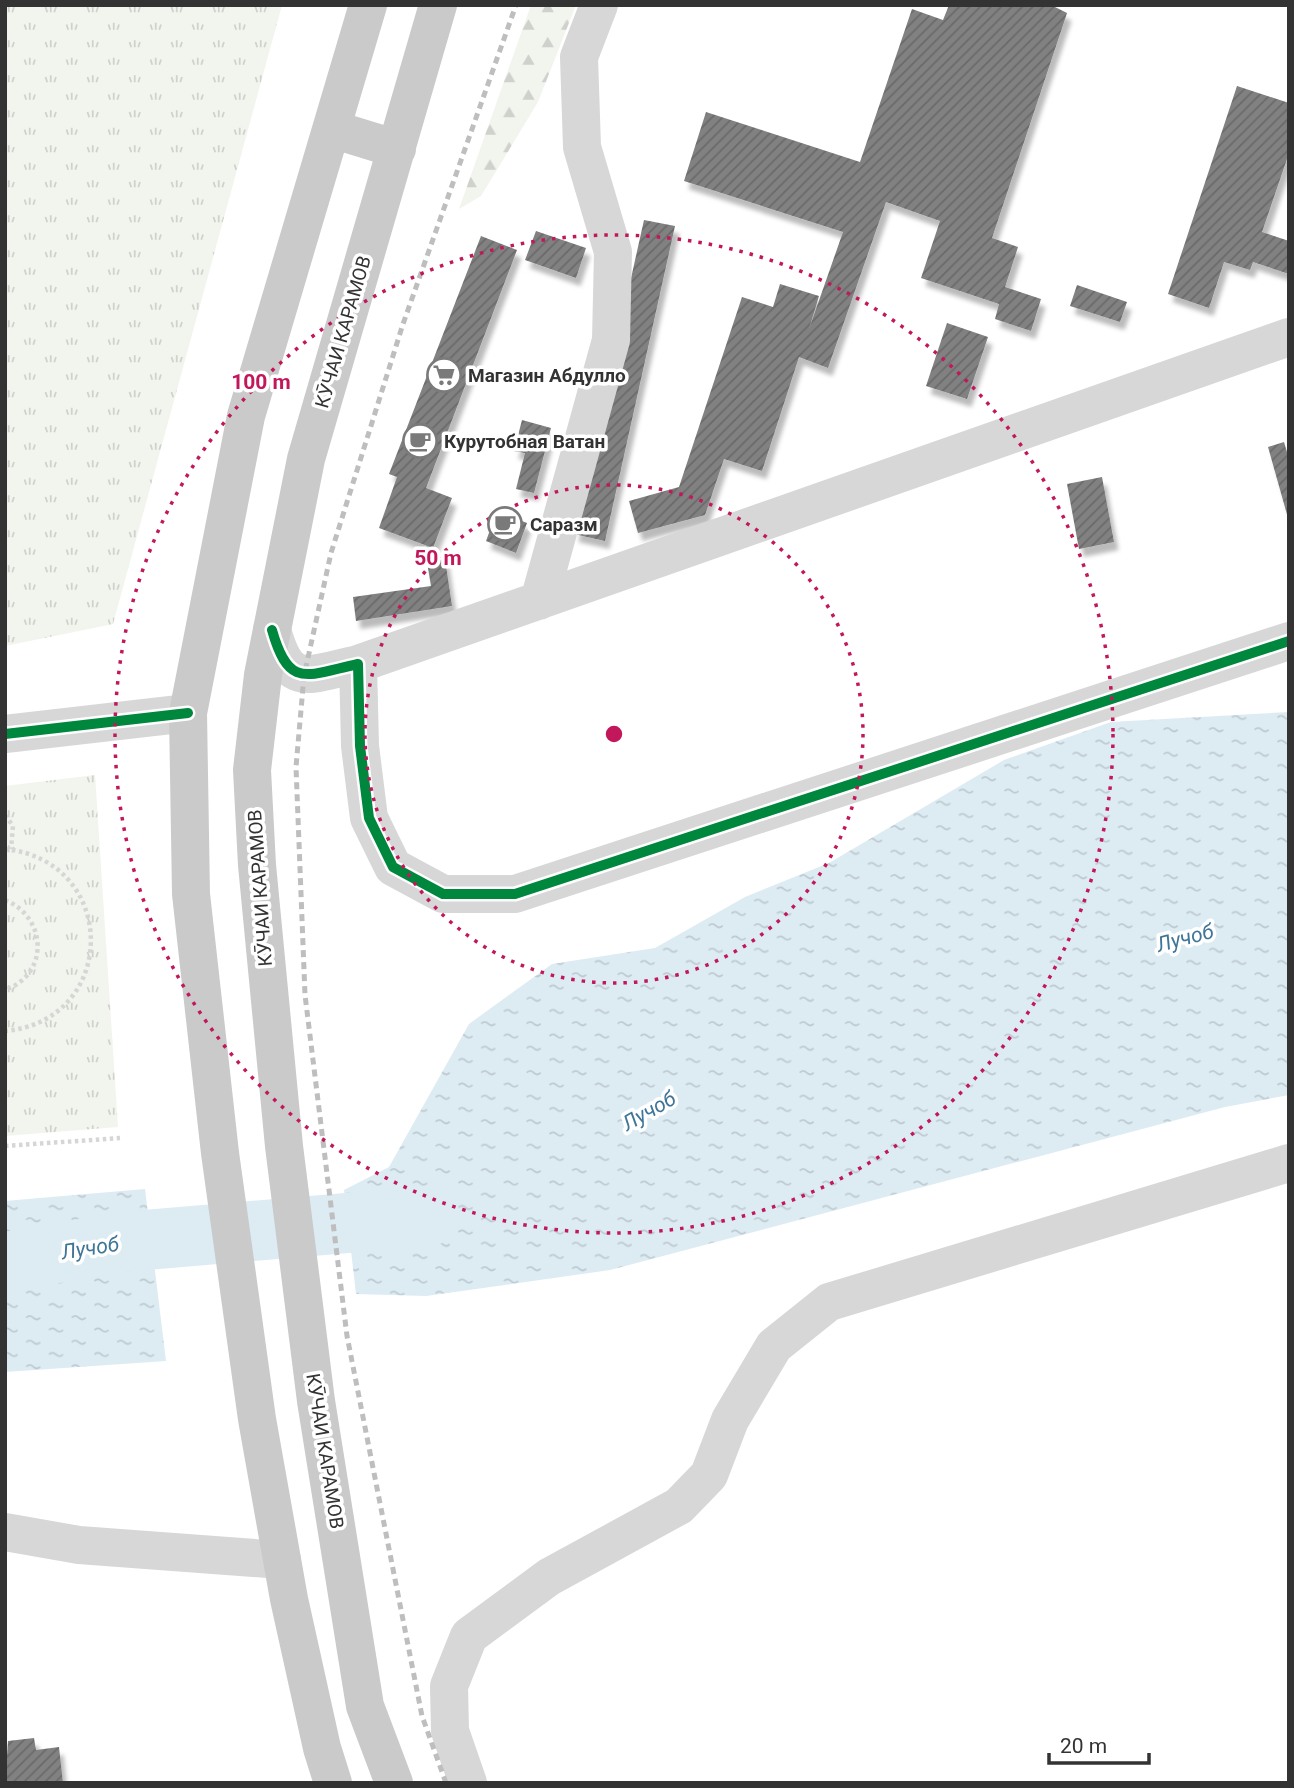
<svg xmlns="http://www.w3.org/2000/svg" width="1294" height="1788" font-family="Roboto,sans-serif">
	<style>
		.grass { fill: url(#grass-tufts) }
		.forest { fill: url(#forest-firs) }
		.water { fill: url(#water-ripples) }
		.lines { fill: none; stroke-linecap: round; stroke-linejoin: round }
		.river { stroke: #ddebf3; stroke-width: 60 }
		.building { fill: url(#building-hatch); filter: url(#shadow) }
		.path { stroke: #d6d6d6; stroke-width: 4.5; stroke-dasharray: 3.5 3.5; stroke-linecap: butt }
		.minor { stroke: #d7d7d7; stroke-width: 38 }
		.major { stroke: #cacaca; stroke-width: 38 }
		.rail { stroke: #bebebe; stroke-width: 5; stroke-dasharray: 7 5; stroke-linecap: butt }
		.cycleway-casing { stroke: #fff; stroke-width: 15 }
		.cycleway { stroke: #00873e; stroke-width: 10 }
		.ring { fill: none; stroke: #c2185b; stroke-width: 3.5; stroke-dasharray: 3.5 7 }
		.labels { text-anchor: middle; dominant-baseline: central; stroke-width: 7; stroke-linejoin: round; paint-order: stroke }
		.street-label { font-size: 19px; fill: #333; stroke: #fff }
		.poi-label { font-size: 19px; font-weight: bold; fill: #333; stroke: #fff; text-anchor: start }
		.water-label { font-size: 21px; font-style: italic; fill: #3f7597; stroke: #fff }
		.centre { fill: #c2185b; stroke: #fff; stroke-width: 3.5 }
		.ring-label { font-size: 21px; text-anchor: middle; font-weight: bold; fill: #c2185b; stroke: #fff; stroke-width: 7; stroke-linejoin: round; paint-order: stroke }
	</style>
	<defs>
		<pattern id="grass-tufts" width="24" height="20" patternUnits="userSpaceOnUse" patternTransform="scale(1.75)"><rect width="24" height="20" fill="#f1f5ed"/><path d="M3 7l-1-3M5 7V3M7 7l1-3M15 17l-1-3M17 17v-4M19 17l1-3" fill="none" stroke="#cfd2cc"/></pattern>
		<pattern id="forest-firs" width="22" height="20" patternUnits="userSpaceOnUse" patternTransform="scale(1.75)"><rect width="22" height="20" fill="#f1f5ed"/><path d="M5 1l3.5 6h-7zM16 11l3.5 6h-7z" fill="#cfd2cc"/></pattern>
		<pattern id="water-ripples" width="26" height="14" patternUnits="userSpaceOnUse" patternTransform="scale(1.75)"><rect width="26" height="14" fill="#ddebf3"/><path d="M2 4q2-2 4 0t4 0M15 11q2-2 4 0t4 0" fill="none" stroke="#becad1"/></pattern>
		<pattern id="building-hatch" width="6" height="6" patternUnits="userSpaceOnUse" patternTransform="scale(1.75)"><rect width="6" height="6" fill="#818181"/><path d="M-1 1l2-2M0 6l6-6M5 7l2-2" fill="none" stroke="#6a6a6a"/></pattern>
		<filter id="shadow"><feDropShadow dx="4.5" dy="8" stdDeviation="2" flood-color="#0004"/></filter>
	</defs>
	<rect width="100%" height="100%" fill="#fff"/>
	<!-- grass -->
	<path class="grass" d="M5,5H282L113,624L5,646Z
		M95,775L118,1127L5,1136V786Z"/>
	<!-- forest -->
	<path class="forest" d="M531,5H576L538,102L481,196L459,209Z"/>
	<!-- water -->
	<path class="water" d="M1289,712V1095L1225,1107L610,1270L426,1296L356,1294L344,1190L389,1167L469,1024L552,964L655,948L745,897L829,863L1004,760L1111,722Z
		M145,1189L166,1361L5,1372V1201Z"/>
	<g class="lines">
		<!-- river -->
		<path class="river" d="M5,1262L122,1242L429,1216"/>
	</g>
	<!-- building -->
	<path class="building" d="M949,5H1051L1067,13L992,238L1018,247L1005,287L1041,299L1031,331L995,319L999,304L921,278L940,221L886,202L828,368L799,357L762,471L724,459L705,515L638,533L629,501L679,487L742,297L773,307L780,284L819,296L809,329L843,232L684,181L706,112L860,162L912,9L943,20Z
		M1237,86L1289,103V153L1262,232L1289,241V274L1253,262L1250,270L1224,262L1209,308L1168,294Z
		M644,220L675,226L605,541L574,534Z
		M536,231L586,248L576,278L525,260Z
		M481,236L517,250L426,488L452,498L433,548L379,528L397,477L389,474Z
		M1077,285L1127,302L1120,322L1070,306Z
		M947,323L988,337L967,399L926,386Z
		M522,420L551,428L534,493L516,489L525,453L514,451Z
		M1284,442L1289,459L1288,518L1268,447Z
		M1102,477L1114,542L1079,549L1067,484Z
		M497,511L527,523L516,553L486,541Z
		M445,559L452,606L356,621L353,597L431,586L427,562Z
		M34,1738L36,1750L59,1747L63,1783H5L8,1741Z"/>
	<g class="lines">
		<!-- path -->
		<path class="path" d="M5,815L13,826L11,849
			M5,849C120,861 119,1021 5,1031
			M5,900C47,917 50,974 5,990
			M5,1146L120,1138"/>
		<!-- minor -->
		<path class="minor" d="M539,601L611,340L613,252L582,147L579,57L599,5
			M272,630C289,690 307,675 358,664L1289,337
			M358,664L360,746L369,818L393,867L443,894H515L1289,641
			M5,734L188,713
			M5,1532L79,1545L282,1560
			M468,1783L450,1731L449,1686L469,1636L549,1577L679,1506L709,1475L730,1420L774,1346L829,1302L1289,1163"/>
		<!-- major -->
		<path class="major" d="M332,129L397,149
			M333,1783L322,1748L289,1599L257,1419L220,1153L191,894L188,713L246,416L368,5
			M394,1783L365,1706L316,1401L284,1146L257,865L252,770L263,675L306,459L438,5"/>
		<!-- rail -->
		<path class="rail" d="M446,1783L422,1716L347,1336L305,995L296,767L304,676L331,553L403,324L516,5"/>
		<!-- cycleway casing -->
		<g class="cycleway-casing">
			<path id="cycleway" d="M272,630C289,690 307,675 358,664L360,746L369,818L393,867L443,894H515L1289,641
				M5,734L188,713"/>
		</g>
		<!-- cycleway -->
		<use href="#cycleway" class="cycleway"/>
	</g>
	<!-- distance rings -->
	<g class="ring">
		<circle cx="614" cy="734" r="249"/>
		<circle cx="614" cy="734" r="499"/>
	</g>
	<!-- icons -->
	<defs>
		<g id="supermarket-ring" transform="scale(1.75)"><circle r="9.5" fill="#fff" stroke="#7a7a7a" stroke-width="1.5"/><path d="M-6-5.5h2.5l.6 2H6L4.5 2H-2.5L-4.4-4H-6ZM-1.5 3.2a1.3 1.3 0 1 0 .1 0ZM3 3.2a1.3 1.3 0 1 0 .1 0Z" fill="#7a7a7a"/></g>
		<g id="cafe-ring" transform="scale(1.75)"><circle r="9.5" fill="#fff" stroke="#7a7a7a" stroke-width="1.5"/><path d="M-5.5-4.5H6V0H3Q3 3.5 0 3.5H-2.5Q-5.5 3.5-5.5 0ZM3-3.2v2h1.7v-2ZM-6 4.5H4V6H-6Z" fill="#7a7a7a"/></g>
	</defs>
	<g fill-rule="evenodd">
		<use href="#supermarket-ring" x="444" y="375"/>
		<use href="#cafe-ring" x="420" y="441"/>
		<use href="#cafe-ring" x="505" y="524"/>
	</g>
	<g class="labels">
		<!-- street labels -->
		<g class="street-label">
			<text transform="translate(343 332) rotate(-74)">КӮЧАИ КАРАМОВ</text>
			<text transform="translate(260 888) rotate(-94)">КӮЧАИ КАРАМОВ</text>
			<text transform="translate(325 1451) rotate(81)">КӮЧАИ КАРАМОВ</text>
		</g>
		<!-- poi labels -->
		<g class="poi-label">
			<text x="468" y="375">Магазин Абдулло</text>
			<text x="444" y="441">Курутобная Ватан</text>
			<text x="530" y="524">Саразм</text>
		</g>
		<!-- water labels -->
		<g class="water-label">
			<text transform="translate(1185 938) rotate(-15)">Лучоб</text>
			<text transform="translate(649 1111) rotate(-30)">Лучоб</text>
			<text transform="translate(90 1248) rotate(-9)">Лучоб</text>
		</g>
	</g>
	<circle cx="614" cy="734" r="10" class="centre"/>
	<g class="ring-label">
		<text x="261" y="389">100 m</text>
		<text x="438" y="565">50 m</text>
	</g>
	<!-- border -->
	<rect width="1294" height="1788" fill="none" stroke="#333333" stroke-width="14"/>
	<!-- scale -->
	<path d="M1049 1753v10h100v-10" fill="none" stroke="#333333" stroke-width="3.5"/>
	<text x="1060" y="1753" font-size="21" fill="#333333" stroke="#ffffff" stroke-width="5" paint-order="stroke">20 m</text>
</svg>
